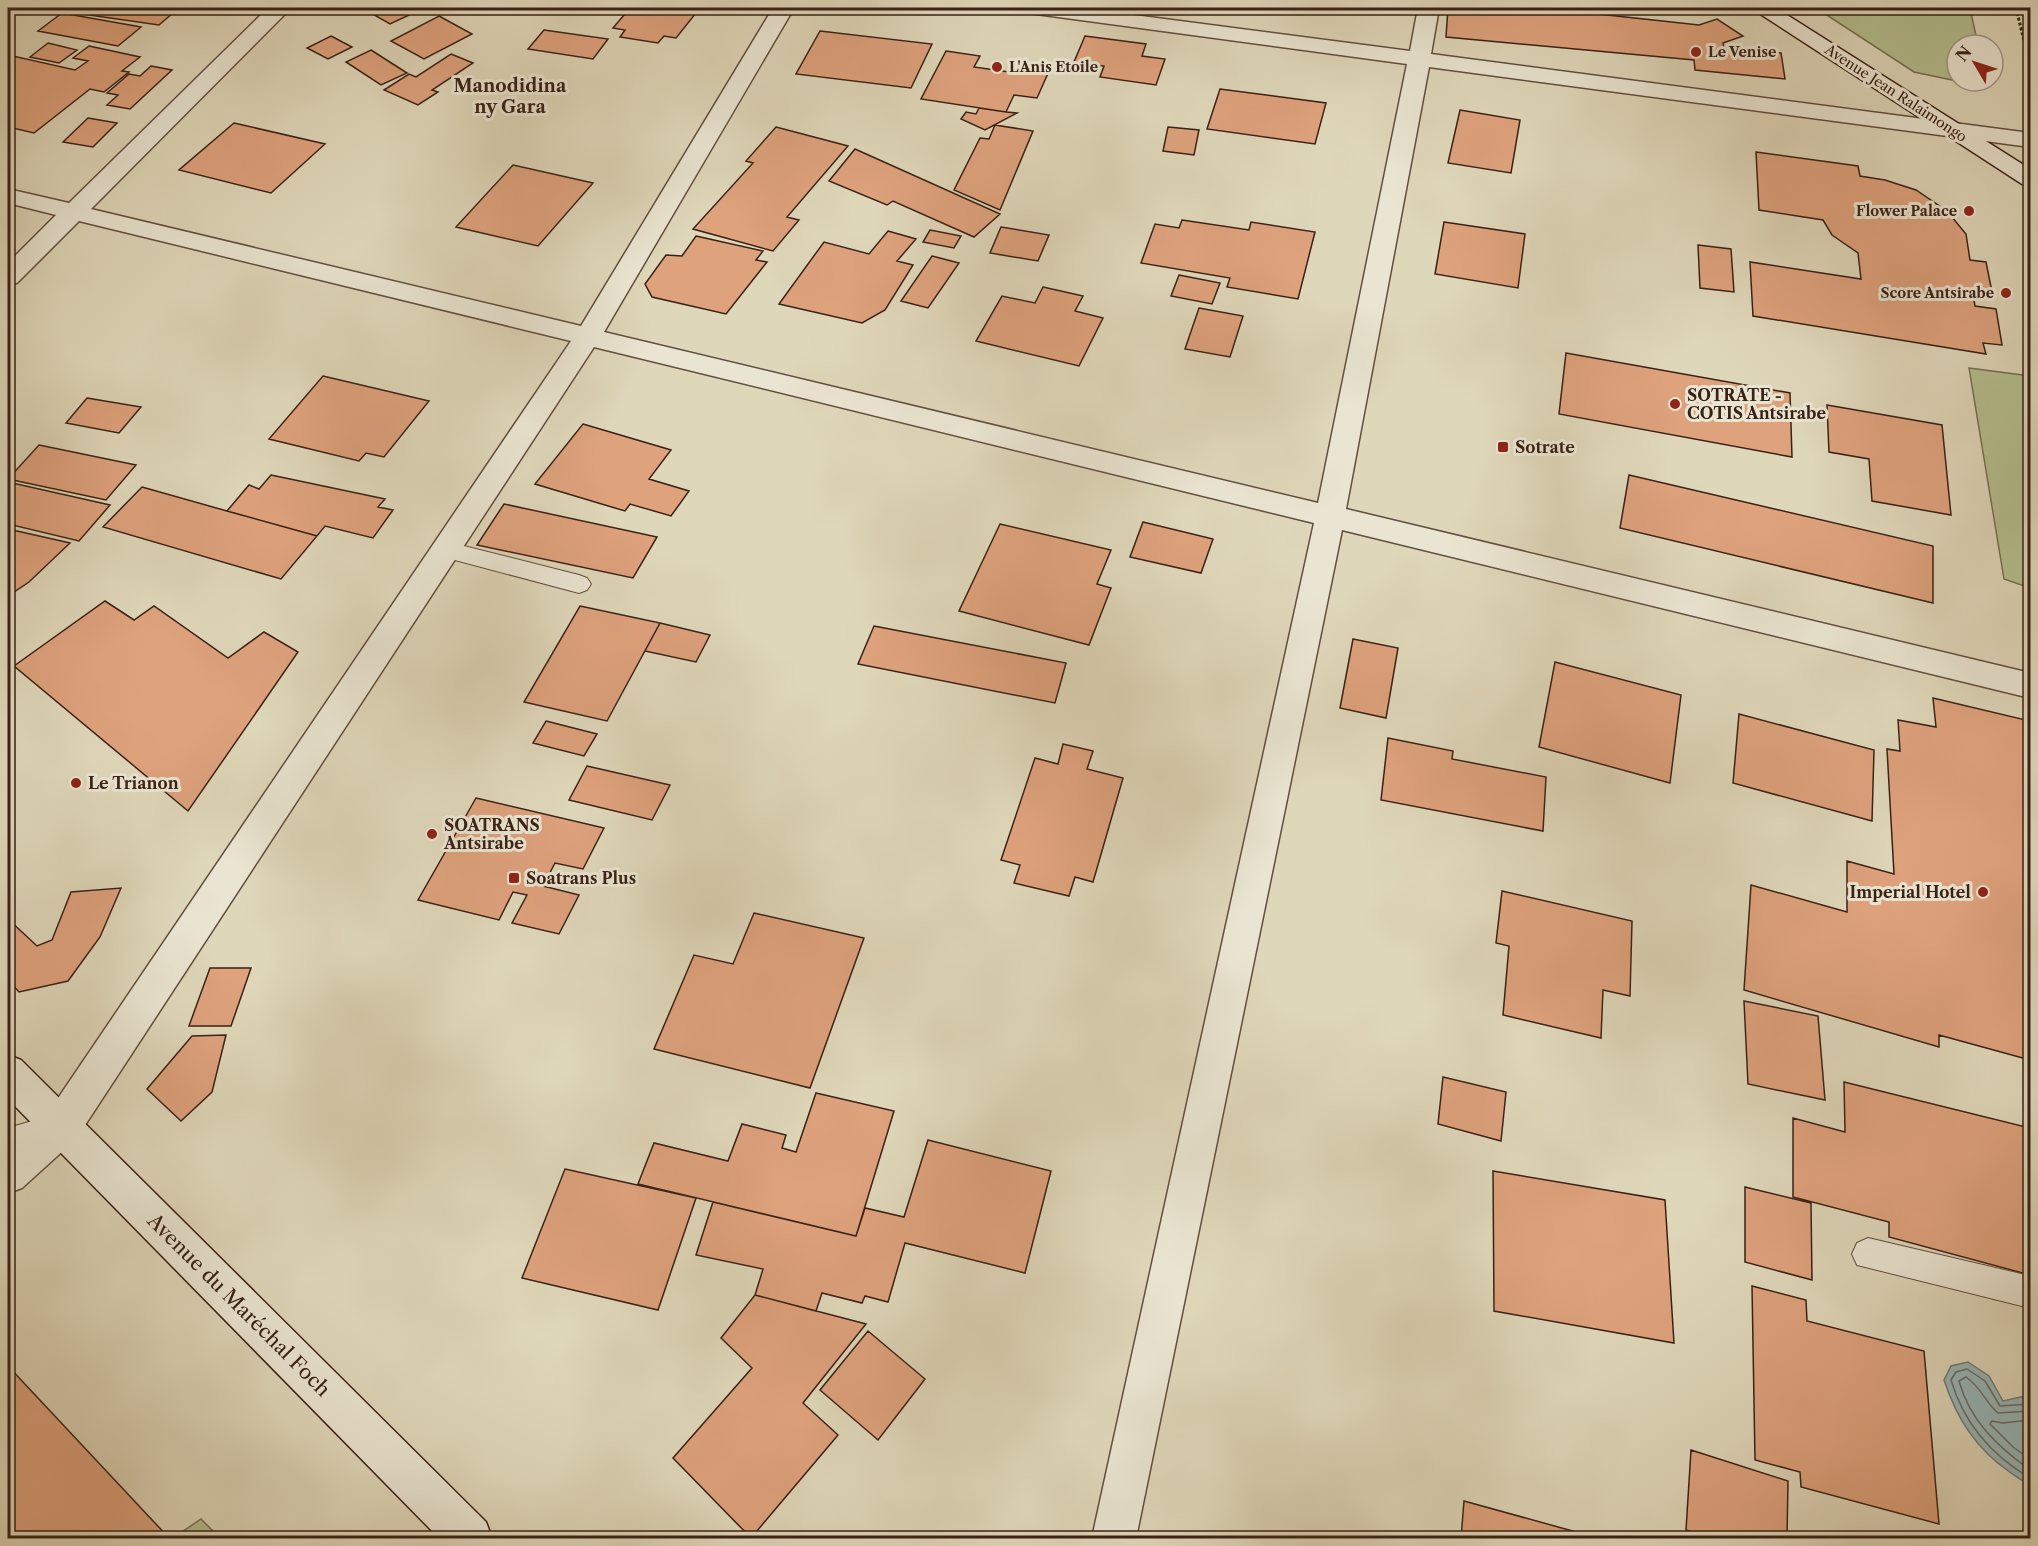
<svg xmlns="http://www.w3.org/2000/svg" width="2038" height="1546" font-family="'Libre Caslon Text',serif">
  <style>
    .green { fill: #b4be8f; stroke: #767052; stroke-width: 1.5 }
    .water { fill: #97b7b9; stroke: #717b78; stroke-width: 1.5 }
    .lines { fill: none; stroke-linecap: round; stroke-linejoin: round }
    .shore { stroke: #686c68; stroke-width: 1.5 }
    .building { fill: #dea27d; stroke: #392116; stroke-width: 1.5 }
    .lane-casing { stroke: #624e3f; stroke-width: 2 }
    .street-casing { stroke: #624e3f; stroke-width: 3 }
    .secondary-casing { stroke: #392116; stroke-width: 3 }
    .path { stroke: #392116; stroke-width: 3; stroke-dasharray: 3 2; stroke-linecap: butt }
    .lane { fill: #eae5d2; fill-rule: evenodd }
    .street { fill: #eae5d2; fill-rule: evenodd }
    .secondary { fill: #eae5d2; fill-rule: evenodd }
    .poi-dot { fill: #8f2418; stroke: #eae5d2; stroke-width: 2 }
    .labels { text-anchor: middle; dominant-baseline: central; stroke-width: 6; stroke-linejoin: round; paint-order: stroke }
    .far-poi-label { font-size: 14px; font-weight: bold; fill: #392116; stroke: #eae5d2; text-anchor: start }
    .far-street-label { font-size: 14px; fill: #392116; stroke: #eae5d2 }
    .poi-label { font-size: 16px; font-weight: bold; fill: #392116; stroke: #eae5d2; text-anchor: start }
    .far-district-label { font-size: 18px; font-weight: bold; fill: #392116; stroke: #eae5d2 }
    .near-street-label { font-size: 20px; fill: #392116; stroke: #eae5d2 }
  </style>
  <rect width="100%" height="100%" fill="#dfd7ba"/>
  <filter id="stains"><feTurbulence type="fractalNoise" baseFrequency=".00333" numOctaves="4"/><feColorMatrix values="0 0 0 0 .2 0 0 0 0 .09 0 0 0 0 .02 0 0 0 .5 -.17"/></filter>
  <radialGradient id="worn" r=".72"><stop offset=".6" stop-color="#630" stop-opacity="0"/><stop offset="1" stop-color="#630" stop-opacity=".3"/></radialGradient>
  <path class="green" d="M1816,8H1970L1978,45H1957V81L1914,72Z
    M1969,368L2030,376V588L2004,579Z
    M201,1519L220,1538H173Z"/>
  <path class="water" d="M1968,1362L1989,1376L2003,1401L2025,1396L2030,1399V1484C2023,1482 2017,1477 2011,1473C1976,1449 1957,1419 1944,1380L1951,1366Z"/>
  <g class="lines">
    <path class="shore" d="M2030,1404L2000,1406L1985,1381L1967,1369L1956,1372L1951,1380C1964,1424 1991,1455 2030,1478
      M2030,1411L1998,1413C1984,1401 1983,1389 1966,1377L1959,1381C1970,1421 1997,1446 2030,1470
      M2030,1420L2003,1423L1992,1421L1990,1424L2013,1447L2030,1459"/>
  </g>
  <path class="building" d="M8,8H23L8,20Z
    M89,8H142L174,12L159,25L82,14Z
    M362,8H424L390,24Z
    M630,8H700L676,38L664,36L658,43L620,37L625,30L613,28Z
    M1448,8H1490L1541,13V8H1589V13L1699,25L1717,19L1743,36L1723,43L1724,48L1781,53L1785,79L1695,70L1694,60L1446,37Z
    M62,13L141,27L118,46L38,31Z
    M439,16L472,34L424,59L391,41Z
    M544,30L608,39L593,59L528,49Z
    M820,31L932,44L911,88L796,74Z
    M331,36L352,47L328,59L307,48Z
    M1085,36L1146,44L1142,56L1165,59L1156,85L1100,77L1104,66L1074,62Z
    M48,43L77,50L59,63L30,57Z
    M89,46L140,57L122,71L129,72L104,92L90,89L34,133L8,127V60L13,56L75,70L88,61L73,58Z
    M371,50L407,73L381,85L346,62Z
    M946,51L980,56L974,67L1024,74L1027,68L1049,71L1037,98L1014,95L1006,112L921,99Z
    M451,54L473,63L432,90L438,92L418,105L384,90L409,74L416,77Z
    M151,66L172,70L130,109L107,105L118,95L107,93L129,74L140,76Z
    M1220,89L1326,103L1315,144L1207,129Z
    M979,108L1006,112L1017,113L985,130L961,119L966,112L976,114Z
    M1460,110L1520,120L1511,173L1448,163Z
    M88,118L117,123L93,147L63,142Z
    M234,123L325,144L271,193L179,170Z
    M995,125L1033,131L1000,210L954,190L980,138L989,139Z
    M776,127L848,146L787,217L799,220L773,251L693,229L753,163L746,161Z
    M1168,127L1199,130L1194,155L1163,151Z
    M855,149L1000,214L974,237L893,201L887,205L829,181Z
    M1756,152L1858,166L1860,176L1885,180L1916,190L1947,211L1966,234L1970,260L1986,262L1993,297L1973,295L1975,306L1996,309L2002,345L1983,343L1986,354L1753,316L1750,262L1861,279L1858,253L1832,235L1823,220L1759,210Z
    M513,165L593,183L538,246L456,227Z
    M1182,220L1249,230L1251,222L1315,232L1298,299L1227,287L1230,278L1141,263L1155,224L1179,228Z
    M1444,222L1525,234L1518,288L1435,274Z
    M1001,227L1049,235L1038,261L990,253Z
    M930,230L961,236L954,248L923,242Z
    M888,231L916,239L897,261L913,265L885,310L862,323L779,304L824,242L869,254Z
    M696,236L763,251L756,260L767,262L726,314L652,297L645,284L666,255L682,256Z
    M1698,245L1731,249L1734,292L1700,288Z
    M932,256L959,263L928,308L901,301Z
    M1179,275L1220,283L1212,304L1171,296Z
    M1043,287L1083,296L1075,311L1103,318L1079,366L976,341L1002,296L1035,303Z
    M1199,308L1243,316L1230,357L1185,349Z
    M1566,353L1790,393L1792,457L1559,414Z
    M323,376L429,401L384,457L366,453L359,461L269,439Z
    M87,398L141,407L119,433L66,423Z
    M1827,405L1942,425L1951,515L1872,501L1869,459L1829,452Z
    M583,424L671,450L649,479L689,491L671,516L630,504L625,511L535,484Z
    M39,445L136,465L106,500L8,479Z
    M271,475L385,499L378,507L393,510L373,538L325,526L317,536L227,511L249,485L259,489Z
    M1629,475L1933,546V603L1620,528Z
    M8,482L110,505L79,541L8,524Z
    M142,487L227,511L317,536L281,579L103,527Z
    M504,504L657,537L633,578L477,545Z
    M1143,522L1213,539L1201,573L1130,557Z
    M1000,524L1111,550L1097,584L1111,588L1089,645L959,611Z
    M8,529L70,543L29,582L8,596Z
    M105,601L134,620L154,606L228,658L264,632L298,652L188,811L14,666Z
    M580,606L660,623L607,721L524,702Z
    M660,623L710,635L696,662L645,651Z
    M874,626L1066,663L1055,703L858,664Z
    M1353,639L1398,648L1386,718L1340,708Z
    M1555,662L1681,695L1670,783L1539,747Z
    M1933,698L2030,721V1060L1939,1035V1047L1744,990L1751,885L1847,912V861L1894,874L1887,749L1900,751L1898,720L1936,727Z
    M1739,714L1874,750L1872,821L1733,783Z
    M546,721L597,734L584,756L533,743Z
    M1388,738L1453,751L1452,759L1546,777L1543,831L1381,800Z
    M1063,744L1093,751L1087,769L1123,778L1093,882L1075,877L1069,896L1014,883L1020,865L1001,860L1035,758L1058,764Z
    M587,766L670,785L652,820L569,800Z
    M476,798L604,828L583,869L555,863L543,886L579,895L559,934L512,923L527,895L513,892L499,920L418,900Z
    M121,888L100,937L68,981L19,992L8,980V919L37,946L52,940L71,892Z
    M1502,891L1632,921L1630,996L1603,990L1601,1038L1503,1015L1509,946L1496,943Z
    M754,913L864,938L810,1088L654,1049L694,955L733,964Z
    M210,968H251L231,1026H189Z
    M1744,1001L1818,1016L1825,1100L1748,1084Z
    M226,1035L212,1092L181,1121L147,1089L192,1036Z
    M1443,1077L1506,1092L1501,1141L1438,1124Z
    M1844,1082L2030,1128V1275L1889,1237V1222L1793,1197V1118L1845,1132Z
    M816,1093L894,1111L856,1236L638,1184L654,1143L728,1161L742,1124L786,1135L782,1148L796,1152Z
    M928,1140L1051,1171L1025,1273L905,1243L888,1302L865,1296L862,1303L822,1293L816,1311L755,1295L763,1269L696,1255L713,1202L856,1236L865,1208L904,1217Z
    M565,1169L696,1198L658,1310L522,1278Z
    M1493,1171L1665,1200L1674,1343L1494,1311Z
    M1745,1187L1811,1203L1812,1280L1745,1262Z
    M1752,1286L1806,1300L1807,1321L1924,1351L1939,1524L1801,1487L1800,1472L1755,1460Z
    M755,1295L866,1324L803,1403L838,1435L751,1538L673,1458L752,1368L721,1338Z
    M868,1331L925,1379L878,1440L820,1390Z
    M8,1366L169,1538H8Z
    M1691,1450L1788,1481L1787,1538H1714L1686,1530Z
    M1464,1501L1598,1538H1461Z"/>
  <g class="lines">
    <defs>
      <path id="lane" d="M448,542L579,575L587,578L591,584L587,590L579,593L440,556L437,550L440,544Z
        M53,1115L64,1119L68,1129L64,1139L8,1156V1128Z
        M1868,1238L2030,1276V1308L1857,1265L1852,1254L1857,1243Z"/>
      <path id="street" d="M268,8H291L91,209L581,326L773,8H794L604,332L1318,503L1407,64L1036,14L1029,12L1026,8H1080L1410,51L1418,8H1439L1431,54L2030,133V147L1429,67L1346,509L2030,673V698L1342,530L1136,1538H1092L1314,523L594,347L76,1139L22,1188L8,1193V1149L48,1113L571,341L79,221L17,283L8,285V263L56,215L8,203V189L69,203Z"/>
      <path id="secondary" d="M1751,8H1776L2030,169V186L2022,184Z
        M8,1055L21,1060L486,1522L492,1538H439L8,1099Z"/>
    </defs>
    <use href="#lane" class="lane-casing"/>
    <use href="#street" class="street-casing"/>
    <use href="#secondary" class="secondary-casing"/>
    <path class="path" d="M2016,8L2030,65"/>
    <use href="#lane" class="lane"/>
    <use href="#street" class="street"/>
    <use href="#secondary" class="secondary"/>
  </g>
  <g class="poi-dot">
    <circle cx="1696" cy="52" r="6"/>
    <circle cx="997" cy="67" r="6"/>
    <circle cx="1969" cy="211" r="6"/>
    <circle cx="2006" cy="293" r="6"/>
    <circle cx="1675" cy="404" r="6"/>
    <rect x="1497" y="441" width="12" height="12" rx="3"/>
    <circle cx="76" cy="783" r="6"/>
    <circle cx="432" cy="834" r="6"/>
    <rect x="508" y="872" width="12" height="12" rx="3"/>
    <circle cx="1983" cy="892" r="6"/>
  </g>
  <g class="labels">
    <g class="far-poi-label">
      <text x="1708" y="52">Le Venise</text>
      <text x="1009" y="67">L'Anis Etoile</text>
      <text x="1957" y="211" text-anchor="end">Flower Palace</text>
      <text x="1994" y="293" text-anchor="end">Score Antsirabe</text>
    </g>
    <g class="far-street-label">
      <text transform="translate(1896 93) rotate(33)">Avenue Jean Ralaimongo</text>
    </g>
    <g class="poi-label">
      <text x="1687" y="395">SOTRATE -<tspan x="1687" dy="18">COTIS Antsirabe</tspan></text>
      <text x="1515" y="447">Sotrate</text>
      <text x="88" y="783">Le Trianon</text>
      <text x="444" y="825">SOATRANS<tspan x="444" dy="18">Antsirabe</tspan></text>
      <text x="526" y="878">Soatrans Plus</text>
      <text x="1971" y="892" text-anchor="end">Imperial Hotel</text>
    </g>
    <g class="far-district-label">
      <text x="510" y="86">Manodidina<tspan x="510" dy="21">ny Gara</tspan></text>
    </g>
    <g class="near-street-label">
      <text transform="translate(239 1305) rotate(45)">Avenue du Maréchal Foch</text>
    </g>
  </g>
  <rect width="2038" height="1546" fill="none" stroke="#dfd7ba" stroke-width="30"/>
  <rect x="9" y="9" width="2020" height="1528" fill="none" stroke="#392116" stroke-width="3"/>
  <rect x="15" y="15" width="2008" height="1516" fill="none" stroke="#392116" stroke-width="1.5"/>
  <g transform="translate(1975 63) rotate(309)"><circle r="28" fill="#eae5d2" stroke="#a39787" stroke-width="1.5"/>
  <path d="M0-4.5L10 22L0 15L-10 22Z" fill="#8f2418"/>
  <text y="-9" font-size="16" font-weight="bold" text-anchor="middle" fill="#392116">N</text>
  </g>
  <rect width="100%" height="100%" filter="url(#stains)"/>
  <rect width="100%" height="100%" fill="url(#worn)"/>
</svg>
